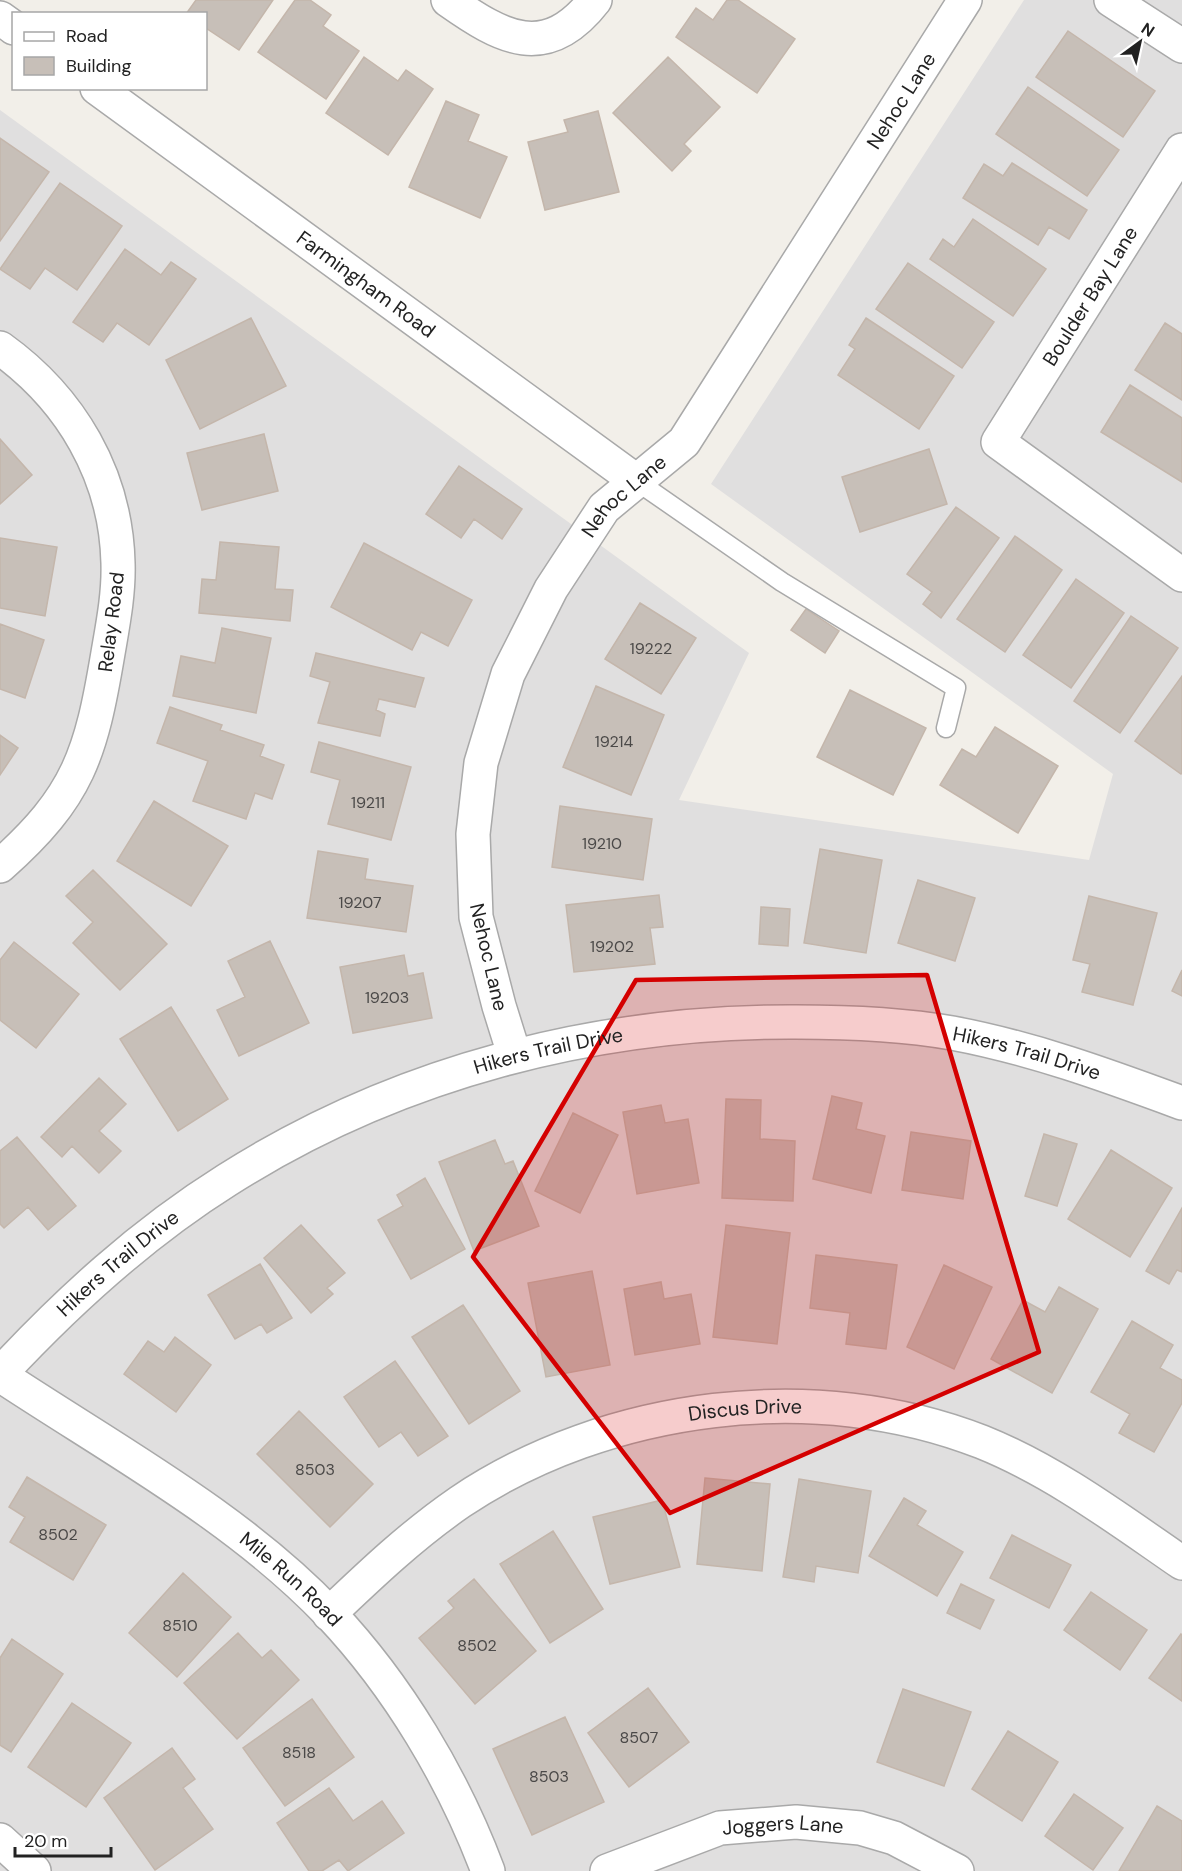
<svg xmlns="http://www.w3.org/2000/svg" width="1182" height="1871" font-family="'DM Sans',sans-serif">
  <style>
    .residential { fill: #e0dfdf }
    .building { fill: #c7bfb8; stroke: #c4b6ab; stroke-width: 1.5 }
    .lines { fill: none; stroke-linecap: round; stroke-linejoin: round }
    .service-casing { stroke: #a9a9a9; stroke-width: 21 }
    .minor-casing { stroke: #a9a9a9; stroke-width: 36 }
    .tertiary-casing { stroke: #a9a9a9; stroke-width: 36 }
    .service { stroke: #fff; stroke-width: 18 }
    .minor { stroke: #fff; stroke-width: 33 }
    .tertiary { stroke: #fff; stroke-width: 33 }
    .marked { fill: #d40000; fill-opacity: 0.2; stroke: #d40000; stroke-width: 4.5; stroke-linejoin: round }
    .labels { text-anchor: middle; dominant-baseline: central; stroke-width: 4.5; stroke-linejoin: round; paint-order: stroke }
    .number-label { font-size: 16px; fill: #4b4948 }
    .street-label { font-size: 20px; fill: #222; stroke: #fff }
  </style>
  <rect width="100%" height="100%" fill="#f2efe9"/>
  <path class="residential" d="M1024,0H1182V1871H0V110L749,653L679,800L1089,860L1113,774L711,484Z"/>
  <path class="building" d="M196,0H273L239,50L206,28V14H186Z
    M295,0H310L331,15L323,26L359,51L326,99L258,52Z
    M727,0H738L795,39L757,93L676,37L696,8L713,20Z
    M1068,31L1155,91L1123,137L1036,77Z
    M364,57L398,81L406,70L433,89L388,155L326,113Z
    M668,57L720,107L684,144L691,151L672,171L613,113Z
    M1028,87L1119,150L1087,196L996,134Z
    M446,101L479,115L468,141L507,157L480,218L409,187Z
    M598,111L619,192L545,210L528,142L568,132L564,120Z
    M0,138L49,172L0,241Z
    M1012,163L1087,210L1069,239L1049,227L1038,245L963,198L984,164L1003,176Z
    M60,183L122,226L77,290L45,268L30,289L0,269Z
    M973,219L1046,269L1013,316L930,259L943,239L954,247Z
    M125,249L161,275L171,262L196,279L149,345L117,323L103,342L73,322Z
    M908,263L994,322L962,368L876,309Z
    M251,318L286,386L200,429L166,360Z
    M866,318L954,376L919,429L838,375L855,349L849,345Z
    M1165,323L1182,334V400L1135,370Z
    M1130,385L1182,418V482L1101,432Z
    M264,434L278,491L202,510L187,453Z
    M0,439L32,475L0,504Z
    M929,449L947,504L860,532L842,477Z
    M459,466L522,509L502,539L474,519L461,538L426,514Z
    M956,507L999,538L941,618L923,604L932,592L907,574Z
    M1015,536L1062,570L1005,652L957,619Z
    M0,538L57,547L45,616L0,608Z
    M220,542L279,547L275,589L293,590L290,621L199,613L202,579L216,580Z
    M364,543L472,600L448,646L421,632L412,650L331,607Z
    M1076,579L1124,613L1071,688L1023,655Z
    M640,603L696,638L661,694L605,659Z
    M806,609L839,631L825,653L791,630Z
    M1131,616L1178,648L1120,733L1074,701Z
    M0,624L44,640L25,698L0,689Z
    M222,628L271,638L256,713L173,696L181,656L215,663Z
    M316,653L424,678L415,707L379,699L376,710L385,714L380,736L318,723L330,682L310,676Z
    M1182,676V773L1181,774L1135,741Z
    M596,686L664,715L631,795L563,767Z
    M850,690L926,728L893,795L817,757Z
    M170,707L222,725L220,730L264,745L260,756L284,765L272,799L255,793L246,819L193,801L208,761L157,743Z
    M995,727L1058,766L1018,833L940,785L962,749L976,757Z
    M0,735L18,748L0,775Z
    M319,742L411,767L391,840L328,824L340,780L311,772Z
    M154,801L228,846L191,906L117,861Z
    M560,806L652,819L643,880L552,867Z
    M820,849L882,860L866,953L804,943Z
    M318,851L368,859L365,879L413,886L406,932L307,918Z
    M93,870L167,944L120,990L73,943L93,922L66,896Z
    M918,880L975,898L955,961L898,943Z
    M659,895L663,927L650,928L655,964L574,972L566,905Z
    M1089,896L1157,913L1133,1005L1082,992L1090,964L1073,960Z
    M761,907L790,909L788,946L759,944Z
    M270,941L309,1023L239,1056L217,1010L245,997L228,961Z
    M14,942L79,994L36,1048L0,1020V960Z
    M404,955L408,976L423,973L432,1018L353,1033L340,967Z
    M1182,970V996L1172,991Z
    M171,1007L228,1099L178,1131L120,1039Z
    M99,1078L126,1104L99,1131L121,1151L99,1173L72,1146L62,1157L41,1137Z
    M832,1096L862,1103L856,1129L885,1136L871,1193L813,1179Z
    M726,1099L761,1100L760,1139L795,1141L793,1201L722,1198Z
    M661,1105L665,1123L688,1119L699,1183L637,1194L623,1112Z
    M573,1113L618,1135L580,1213L535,1191Z
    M911,1132L971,1141L963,1199L902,1190Z
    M1044,1134L1077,1144L1057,1206L1025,1196Z
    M17,1137L76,1206L48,1230L28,1207L4,1228L0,1224V1151Z
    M495,1140L505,1164L513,1161L539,1226L474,1251L439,1162Z
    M1111,1150L1172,1188L1130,1257L1068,1219Z
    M425,1178L465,1249L411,1279L378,1220L403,1206L397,1195Z
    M1182,1208V1272L1177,1270L1169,1284L1146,1271Z
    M301,1225L345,1273L327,1288L333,1294L311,1313L264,1258Z
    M726,1225L790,1233L777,1344L713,1337Z
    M816,1255L897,1265L886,1349L846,1344L850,1313L810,1308Z
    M260,1264L292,1318L267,1333L261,1324L235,1339L208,1295Z
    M944,1265L992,1287L954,1369L907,1347Z
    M592,1271L610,1365L546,1377L528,1283Z
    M661,1282L664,1299L691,1294L700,1344L635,1355L624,1289Z
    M1059,1287L1098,1309L1052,1393L991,1359L1023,1300L1045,1312Z
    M463,1305L520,1391L469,1424L412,1337Z
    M1132,1321L1173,1345L1160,1368L1182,1380V1403L1154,1452L1119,1433L1130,1414L1091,1392Z
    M175,1337L211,1365L176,1412L124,1374L148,1341L164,1352Z
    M395,1361L448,1436L418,1456L401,1432L379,1447L344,1397Z
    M299,1411L373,1484L330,1527L257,1454Z
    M27,1477L106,1525L73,1580L10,1542L25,1517L9,1507Z
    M705,1478L770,1484L762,1571L697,1564Z
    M799,1479L871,1491L858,1573L816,1566L814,1582L783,1577Z
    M904,1498L926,1511L917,1525L963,1552L937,1596L869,1556Z
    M662,1500L680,1567L610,1584L593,1517Z
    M553,1531L603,1609L550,1643L500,1564Z
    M1012,1535L1071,1565L1049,1608L990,1578Z
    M183,1573L231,1617L177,1677L129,1633Z
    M474,1579L536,1651L475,1704L419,1638L454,1608L448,1601Z
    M961,1584L994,1600L980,1629L947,1613Z
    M1091,1592L1147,1630L1120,1670L1064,1630Z
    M238,1633L262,1658L271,1650L299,1680L237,1739L184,1683Z
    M1181,1634L1182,1635V1701L1149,1678Z
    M12,1639L63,1674L11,1752L0,1745V1658Z
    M648,1688L689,1742L629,1787L588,1733Z
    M903,1689L971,1712L944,1786L877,1762Z
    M312,1699L354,1757L285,1806L243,1748Z
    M72,1703L131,1743L86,1807L28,1767Z
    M565,1717L604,1802L532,1835L493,1749Z
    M1008,1731L1058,1762L1022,1821L972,1789Z
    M172,1748L195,1779L183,1788L213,1829L155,1870L104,1798Z
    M329,1788L353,1821L382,1801L404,1833L348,1871L339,1860L322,1871H309L277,1823Z
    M1074,1794L1123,1828L1093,1870L1045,1836Z
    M1157,1806L1182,1821V1871H1119Z"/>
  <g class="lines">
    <defs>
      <path id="service" d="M635,480L782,582L956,688L946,728"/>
      <g id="minor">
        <path d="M448,0C502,38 546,63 595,0"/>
        <path d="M1111,0L1182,46"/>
        <path d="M1182,150L998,442L1182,575"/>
        <path d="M0,348C71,399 116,475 118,563C119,593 113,624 108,653C91,754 79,796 0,866"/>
        <path id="s1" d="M514,1054L499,1006L476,917L473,834L481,763L508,674L551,589L604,508L684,442L965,0"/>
        <path id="s2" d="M0,1374C68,1301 141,1234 227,1180C397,1072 596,1021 796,1022C847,1022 901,1024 952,1033C1032,1048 1106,1075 1182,1103"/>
        <path id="s3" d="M0,1375C110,1448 238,1517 330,1614C398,1686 453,1778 488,1871"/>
        <path id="s4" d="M329,1614C371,1574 412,1535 460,1502C607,1403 817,1377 982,1442C1054,1471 1118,1519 1182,1563"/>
        <path d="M0,1840L34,1871"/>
        <path id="s5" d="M607,1871L720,1828L796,1822L860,1828L894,1838L957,1871"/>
      </g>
      <g id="tertiary">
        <path d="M0,18L14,28"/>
        <path id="s6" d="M97,88L635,480"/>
      </g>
    </defs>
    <use href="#service" class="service-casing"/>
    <use href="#minor" class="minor-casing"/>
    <use href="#tertiary" class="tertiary-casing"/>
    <use href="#service" class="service"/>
    <use href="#minor" class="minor"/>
    <use href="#tertiary" class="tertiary"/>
  </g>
  <path class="marked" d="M927,975L1039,1352L670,1513L473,1257L636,980Z"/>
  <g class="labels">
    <g class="number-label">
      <text x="651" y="648">19222</text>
      <text x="614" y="741">19214</text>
      <text x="368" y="802">19211</text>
      <text x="602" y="843">19210</text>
      <text x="360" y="902">19207</text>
      <text x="612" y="946">19202</text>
      <text x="387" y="997">19203</text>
      <text x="315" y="1469">8503</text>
      <text x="58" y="1534">8502</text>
      <text x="180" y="1625">8510</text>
      <text x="477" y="1645">8502</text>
      <text x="639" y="1737">8507</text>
      <text x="299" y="1752">8518</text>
      <text x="549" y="1776">8503</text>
    </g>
    <g class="street-label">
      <text stroke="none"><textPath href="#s1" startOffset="1090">Nehoc Lane</textPath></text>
      <text stroke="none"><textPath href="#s6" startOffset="333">Farmingham Road</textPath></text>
      <text transform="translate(1090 296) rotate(-58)">Boulder Bay Lane</text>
      <text stroke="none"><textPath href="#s1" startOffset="604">Nehoc Lane</textPath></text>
      <text transform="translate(111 622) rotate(-83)">Relay Road</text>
      <text transform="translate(489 957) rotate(77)">Nehoc Lane</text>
      <text stroke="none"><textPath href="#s2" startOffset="648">Hikers Trail Drive</textPath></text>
      <text stroke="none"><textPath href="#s2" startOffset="1132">Hikers Trail Drive</textPath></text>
      <text stroke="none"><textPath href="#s2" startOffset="162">Hikers Trail Drive</textPath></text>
      <text stroke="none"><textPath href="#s4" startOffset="476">Discus Drive</textPath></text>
      <text stroke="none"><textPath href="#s3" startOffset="356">Mile Run Road</textPath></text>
      <text stroke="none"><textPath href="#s5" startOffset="184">Joggers Lane</textPath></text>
    </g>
  </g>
  <rect x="12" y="12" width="195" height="78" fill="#ffffff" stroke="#a7a7a7" stroke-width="1.5"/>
  <rect x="24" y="32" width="30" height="9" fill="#ffffff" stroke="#a7a7a7" stroke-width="1.5"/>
  <text x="66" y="42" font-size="18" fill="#222222">Road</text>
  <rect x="24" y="57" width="30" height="18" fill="#c7bfb8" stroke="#a7a7a7" stroke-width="1.5"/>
  <text x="66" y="72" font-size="18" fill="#222222">Building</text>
  <g transform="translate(1140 42) rotate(33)" stroke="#ffffff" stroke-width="4.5" paint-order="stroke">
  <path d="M0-4.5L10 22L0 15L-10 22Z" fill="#222222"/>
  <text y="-9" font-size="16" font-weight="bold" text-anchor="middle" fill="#222222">N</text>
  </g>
  <path d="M15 1847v9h96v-9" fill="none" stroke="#222222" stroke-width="3"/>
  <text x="24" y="1847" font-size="18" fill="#222222" stroke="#ffffff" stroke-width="4.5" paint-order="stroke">20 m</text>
</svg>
